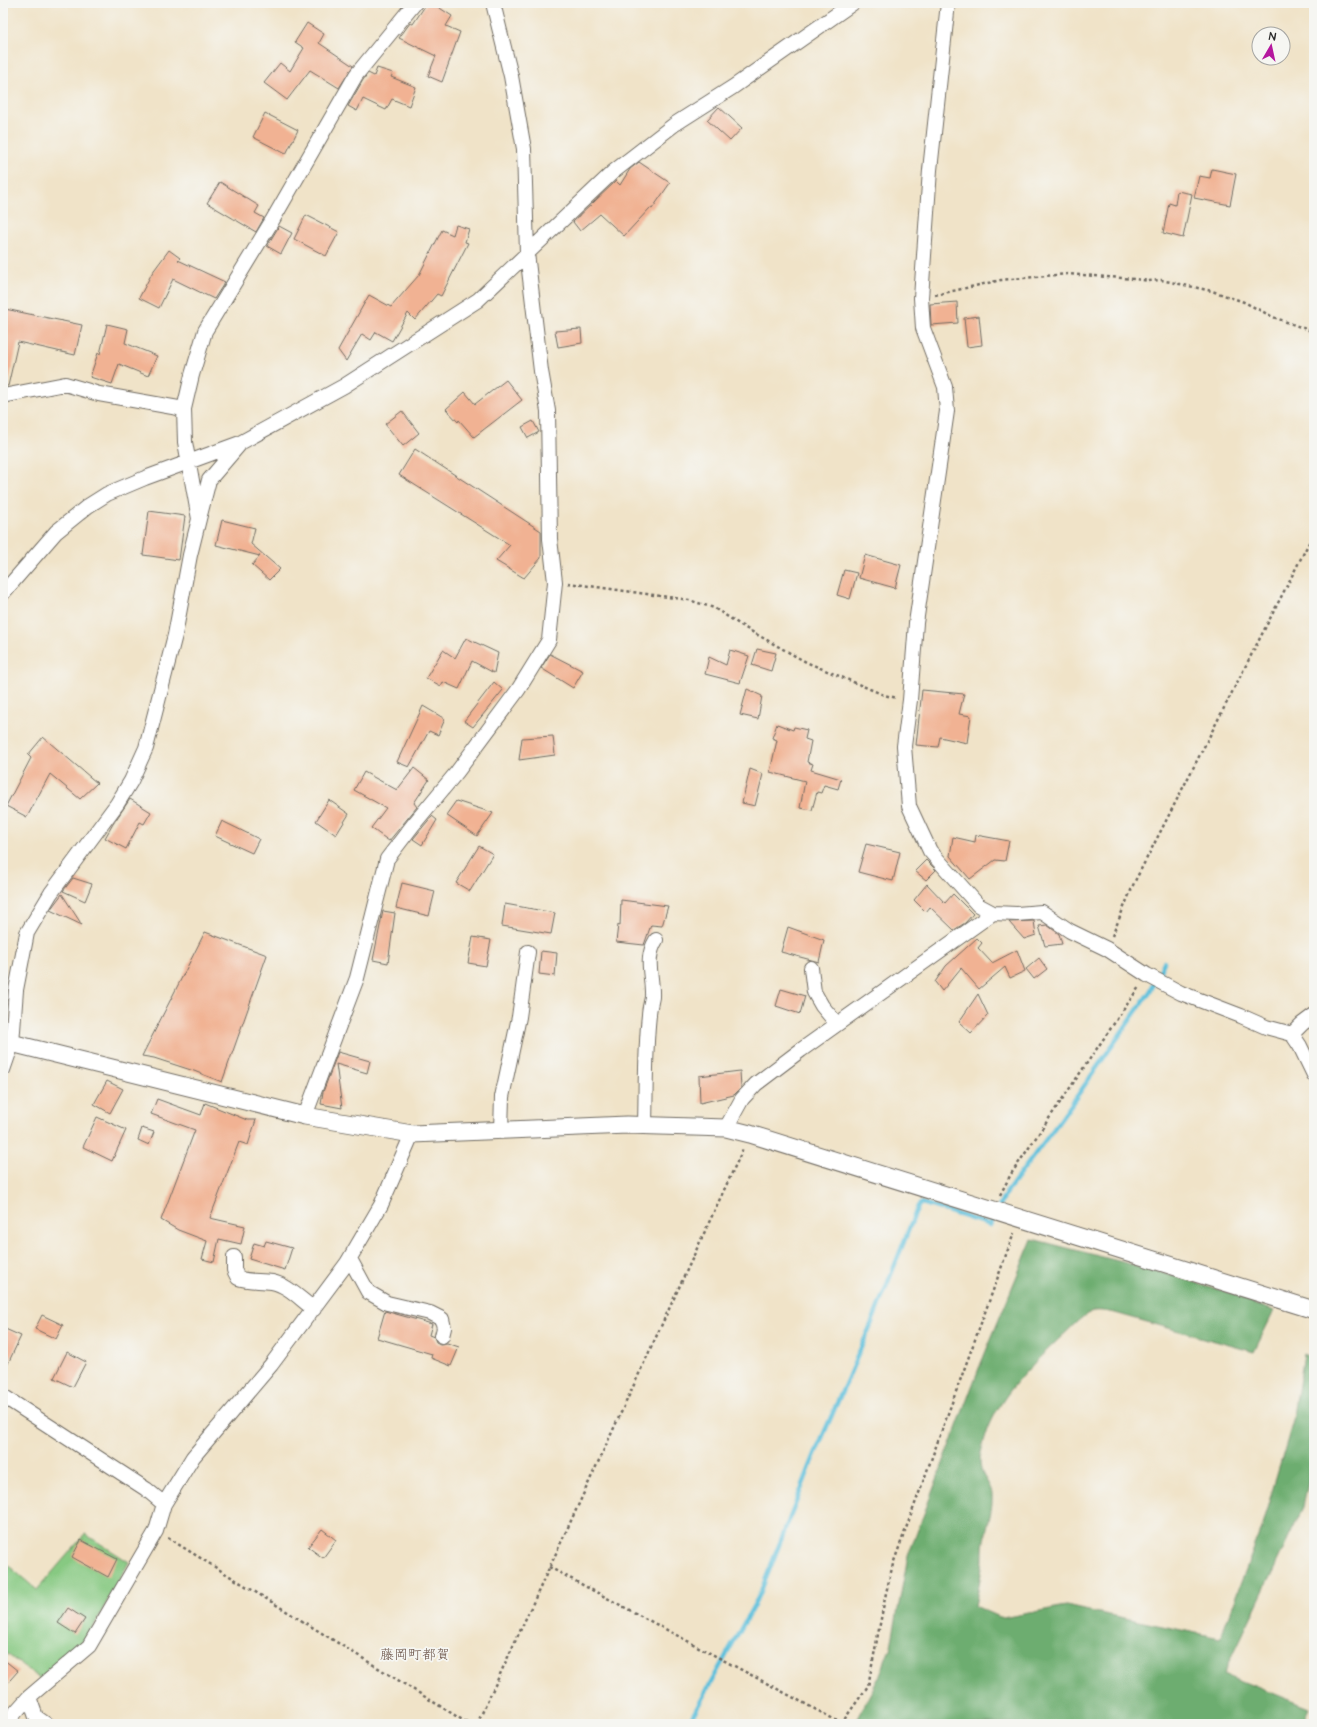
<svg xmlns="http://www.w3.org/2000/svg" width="1317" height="1727" font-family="'Architects Daughter','Klee One',sans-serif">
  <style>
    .green { fill: #87c982; stroke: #597a56 }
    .forest { fill: #6dad70; stroke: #4c6c4e }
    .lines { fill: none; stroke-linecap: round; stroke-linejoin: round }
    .stream { stroke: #5dc0dc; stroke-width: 4.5 }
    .building { fill: #f1b293 }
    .minor-casing { stroke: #706b62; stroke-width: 16 }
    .tertiary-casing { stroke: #706b62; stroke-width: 19 }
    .path { stroke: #706b62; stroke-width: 2.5; stroke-dasharray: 3 3; stroke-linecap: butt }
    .minor { stroke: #fff; stroke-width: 14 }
    .tertiary { stroke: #fff; stroke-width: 17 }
    .labels { text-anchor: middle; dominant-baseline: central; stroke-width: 3.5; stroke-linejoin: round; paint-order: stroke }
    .quarter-label { font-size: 14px; fill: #705a4f; stroke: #f6f6f2 }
  </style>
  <rect width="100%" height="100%" fill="#f6f6f2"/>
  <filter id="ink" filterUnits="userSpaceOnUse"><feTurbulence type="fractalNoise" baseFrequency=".025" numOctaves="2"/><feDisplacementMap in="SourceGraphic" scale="8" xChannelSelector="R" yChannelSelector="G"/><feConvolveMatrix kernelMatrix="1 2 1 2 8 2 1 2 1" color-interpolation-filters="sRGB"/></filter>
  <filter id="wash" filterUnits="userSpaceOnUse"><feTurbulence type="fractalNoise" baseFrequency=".012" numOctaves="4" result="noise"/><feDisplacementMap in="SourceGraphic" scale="16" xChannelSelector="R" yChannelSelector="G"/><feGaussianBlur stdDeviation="0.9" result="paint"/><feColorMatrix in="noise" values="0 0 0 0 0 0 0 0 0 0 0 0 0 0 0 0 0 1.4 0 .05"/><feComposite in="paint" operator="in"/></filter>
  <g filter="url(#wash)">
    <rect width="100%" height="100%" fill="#f0e3c8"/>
    <path class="green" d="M85,1534L129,1562L87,1638L40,1679L3,1651V1561L37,1590Z"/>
    <path class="forest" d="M1032,1239L1142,1267L1224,1291L1274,1311L1254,1352L1115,1313C1108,1312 1099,1309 1091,1312C1081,1316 1067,1332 1059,1339C1024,1372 991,1404 981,1453C976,1476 991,1480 992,1495C993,1510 987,1526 984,1540C982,1549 984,1559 982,1568C980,1581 977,1593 975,1606L1002,1618L1066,1606L1220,1638L1260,1532L1293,1421L1304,1354L1314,1359V1455L1303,1507L1224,1674L1309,1708L1302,1724H854L879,1677L891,1646L908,1556L979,1368Z"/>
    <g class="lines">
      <path class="stream" d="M688,1724L759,1596L815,1454L873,1320L918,1206L922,1203L990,1225L1006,1193L1061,1119L1151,990L1164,962"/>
    </g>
    <g id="blocks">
      <path class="building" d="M427,3H432L452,16L446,26L460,32L442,82L428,76L436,56L399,38L410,23L413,24Z
        M307,23L324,34L319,43L353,66L339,88L310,70L287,100L264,83L280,63L290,71L304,48L295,42Z
        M377,68L393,73L391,77L416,87L409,106L392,99L386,110L363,99L357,111L348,106L363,80L368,73L374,76Z
        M719,107L742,128L730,141L707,120Z
        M265,113L298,130L286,154L253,137Z
        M639,162L670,183L652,209L650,208L624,236L600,214L580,231L573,222L616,181L620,185L630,169Z
        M1212,169L1236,174L1230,205L1194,198L1199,176L1210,178Z
        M220,182L259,206L255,213L264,218L256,232L207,203Z
        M1177,191L1192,194L1183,238L1163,233L1169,203L1175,205Z
        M306,215L339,232L326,256L294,239Z
        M456,225L469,229L465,242L468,243L441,296L437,294L415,320L408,313L392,341L376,332L371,340L362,334L346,361L338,350L369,295L391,307L419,275L442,230L453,235Z
        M279,226L292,233L281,254L267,246Z
        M169,250L180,258L178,260L225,282L214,299L173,279L159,308L139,298L152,273Z
        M957,302L958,323L931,325L930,304Z
        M5,309L82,325L75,355L18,342L8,386L3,385V318Z
        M979,316L982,345L967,347L964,318Z
        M107,324L128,329L125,343L157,356L148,376L119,364L112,384L90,377L98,353L100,354Z
        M581,329L582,343L558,347L555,331Z
        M506,380L522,400L474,437L459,420L458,422L446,409L465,392L475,404Z
        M402,411L419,433L403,446L385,424Z
        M533,421L539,432L528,438L522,427Z
        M415,449L541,531V558L524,578L496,561L510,545L399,475Z
        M149,511L185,516L179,560L143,555Z
        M222,520L255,528L251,544L280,569L269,580L252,565L260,556L216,545Z
        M865,555L901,565L895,588L859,578Z
        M844,570L857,573L850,599L837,595Z
        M466,638L498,653L494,673L472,661L459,689L443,682L441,686L426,678L443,650L455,658Z
        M757,649L776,653L771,671L752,665Z
        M730,650L749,656L740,683L705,674L709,657L726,665Z
        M550,654L583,671L573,688L541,668Z
        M494,682L503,690L473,727L464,721Z
        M747,689L762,696L758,719L740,715Z
        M922,690L964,694L959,714L971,716L967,743L940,737L938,747L916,745Z
        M423,706L445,719L438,735L429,731L409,767L397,762Z
        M777,724L793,730L794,727L807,730L805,739L811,741L807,762L813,764L811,770L841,779L838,789L824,785L821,793L817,792L812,810L800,808L805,781L770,772L777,740L772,738Z
        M553,736L555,755L519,760L522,738Z
        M43,737L97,783L80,799L50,774L27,817L6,806L31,758L28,755Z
        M414,768L429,780L414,803L417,807L389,841L371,828L386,808L354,790L364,772L397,790Z
        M750,769L763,774L755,806L742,803Z
        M130,799L151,812L144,824L140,822L126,849L105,838L113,824Z
        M329,800L349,814L336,835L316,821Z
        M456,801L493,813L477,836L446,815Z
        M432,816L437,820L422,845L413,839Z
        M222,821L259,839L252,853L215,836Z
        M976,835L1009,841L1005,861L995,860L970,879L950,856L953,837L975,842Z
        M866,844L900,852L893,881L858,872Z
        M479,846L493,854L470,891L456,883Z
        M926,860L936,870L926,880L915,871Z
        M73,878L92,884L85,901L63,891Z
        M402,883L435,891L429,916L396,908Z
        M927,884L945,903L953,894L973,914L965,923L954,930L930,907L926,912L914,900Z
        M62,894L82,925L50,910Z
        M621,900L668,906L662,926L651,925L644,945L616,942L618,925L620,926Z
        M505,904L555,913L551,934L502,926Z
        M383,911L395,913L388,963L373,960Z
        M1034,921L1036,935L1024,939L1009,922Z
        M1047,925L1059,934L1062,944L1045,946L1039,926Z
        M788,927L824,940L819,962L781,952Z
        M205,932L267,955L222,1082L194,1071L154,1058L142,1056Z
        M473,937L491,940L486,966L468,963Z
        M977,938L982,943L978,948L992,963L1017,950L1025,971L1010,978L1005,967L979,989L961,968L942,991L935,982L946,966Z
        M541,951L557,953L555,976L539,974Z
        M1039,958L1047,969L1034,979L1026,969Z
        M781,989L805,996L800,1014L776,1006Z
        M978,994L988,1015L971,1033L959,1022Z
        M338,1052L370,1061L367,1073L336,1064L342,1108L321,1104L323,1092Z
        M740,1071L741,1088L734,1095L700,1103L699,1076Z
        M107,1081L123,1089L110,1113L94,1104Z
        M157,1099L201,1115L205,1103L247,1120H256L248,1145L239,1142L210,1218L245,1226L241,1244L219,1239L214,1262L202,1259L207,1241L178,1230L161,1220L195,1130L151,1114Z
        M97,1117L126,1130L112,1161L83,1147Z
        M142,1128L154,1132L149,1145L138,1140Z
        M266,1241L292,1248L285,1270L249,1259L254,1243L264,1246Z
        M385,1311L432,1324L429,1335L434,1337L436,1342L440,1344L447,1343L459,1347L451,1366L431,1358L432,1354L377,1338Z
        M42,1315L63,1325L56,1339L35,1329Z
        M3,1328L21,1336L3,1374Z
        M67,1352L86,1362L73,1387L54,1378Z
        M322,1529L336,1540L323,1558L308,1547Z
        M81,1540L117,1559L108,1577L72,1557Z
        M68,1608L85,1619L75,1634L58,1623Z
        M3,1659L18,1671L3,1688Z"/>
    </g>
  </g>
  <g filter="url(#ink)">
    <use href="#blocks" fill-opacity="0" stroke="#706b62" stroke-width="1"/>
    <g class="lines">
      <defs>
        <path id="minor" d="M948,3L930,170L921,298L923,328L945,387L947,411L916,623L910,700L904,746L909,806L930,851L978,905L993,913L1017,914L1042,912L1070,931L1107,949L1147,975L1181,993L1241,1016L1266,1027L1292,1034L1300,1046L1314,1075
          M3,396L65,384L99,394L184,409
          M239,445L209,480L199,519L185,442L184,409L192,375L205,331L272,221L356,75L415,3
          M3,593L56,532L88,506L107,494L145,478L240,443L344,386L478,300L613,172L675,124L733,87L853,3
          M811,968L814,992L822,1006L837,1024
          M1292,1034L1302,1024L1314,1015
          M3,1070L12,1044L16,990L27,933L51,893L117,804L131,781L146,748L175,635L190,555L199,519
          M305,1116L357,978L387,859L413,825L457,772L518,690L549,640L555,582L550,539L548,411L541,371L527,253L524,149L511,76L493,3
          M645,1125C646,1089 645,1051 649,1015C649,1009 651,1003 652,997C653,975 644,960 656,940
          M726,1128L742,1099L756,1084L801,1050L993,913
          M501,1130L502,1097L519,1017L528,952
          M234,1257V1270L238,1278C249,1282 260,1280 272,1282C288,1285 301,1300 314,1309
          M350,1259L368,1292L387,1303L430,1313L442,1319L444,1328L442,1336
          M3,1396L146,1489L164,1504
          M29,1697L36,1717L46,1724
          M5,1724L29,1697L89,1646L156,1531L164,1504L193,1457L271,1365L347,1263L381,1205L412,1134"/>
        <path id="tertiary" d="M3,1041L305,1116L412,1134L627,1125L726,1128L750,1134L1314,1310"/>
      </defs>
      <use href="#minor" class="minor-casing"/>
      <use href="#tertiary" class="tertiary-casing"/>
      <path class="path" d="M935,295L1001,280L1068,274L1135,279L1149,281L1161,280L1212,291L1244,302L1273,317L1314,332
        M568,583L689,600L714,608L747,629L806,662L884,695L897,698
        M1112,936L1134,883L1314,533
        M1000,1195L1011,1174L1139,987
        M168,1538L469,1724
        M549,1567L841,1723
        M477,1724L743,1149
        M841,1724L868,1686L886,1593L893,1564L1014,1233"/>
      <use href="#minor" class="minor"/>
      <use href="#tertiary" class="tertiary"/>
    </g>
  </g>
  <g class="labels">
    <g class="quarter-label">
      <text x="415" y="1655">藤岡町都賀</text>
    </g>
  </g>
  <rect width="1317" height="1727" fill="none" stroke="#f6f6f2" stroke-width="16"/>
  <g transform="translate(1271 46) rotate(9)"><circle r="19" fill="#f6f6f2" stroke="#a5a5a2"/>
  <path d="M0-3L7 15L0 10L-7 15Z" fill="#b5179e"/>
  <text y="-6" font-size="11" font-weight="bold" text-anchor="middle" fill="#2b2b2b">N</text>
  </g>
</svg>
